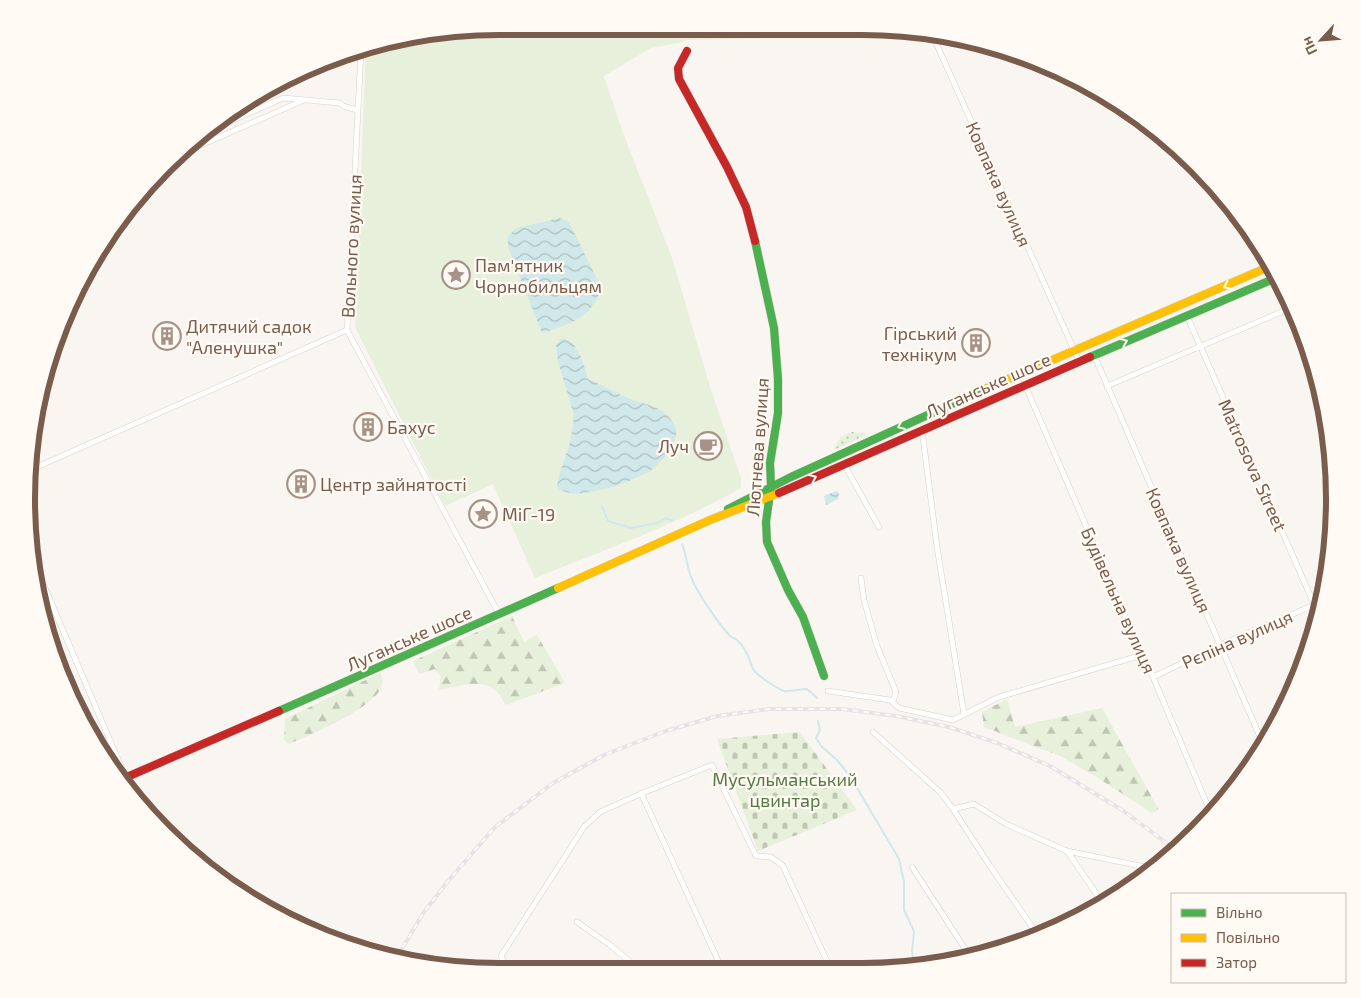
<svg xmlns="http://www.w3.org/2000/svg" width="1361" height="998" font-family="'Exo 2',sans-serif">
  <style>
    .grass { fill: url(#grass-dots) }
    .forest { fill: url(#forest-firs) }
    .cemetery { fill: url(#cemetery-stones) }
    .park { fill: #e7f0db }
    .water { fill: url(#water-waves) }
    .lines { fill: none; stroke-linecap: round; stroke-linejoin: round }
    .stream { stroke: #d0e8ea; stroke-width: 2 }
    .street-casing { stroke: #d7d1cb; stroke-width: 6 }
    .fast-casing { stroke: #d9d2cb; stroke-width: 9 }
    .slow-casing { stroke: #d9d2cb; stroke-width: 9 }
    .jam-casing { stroke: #d9d2cb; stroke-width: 9 }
    .street { stroke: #fefefd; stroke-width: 5 }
    .fast { stroke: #4caf50; stroke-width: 8 }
    .slow { stroke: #ffc107; stroke-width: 8 }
    .jam { stroke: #c62828; stroke-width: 8 }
    .rail-casing { stroke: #e6e3e7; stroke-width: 4 }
    .rail { stroke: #fffaf3; stroke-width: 2; stroke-dasharray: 5.5; stroke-linecap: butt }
    .oneway { stroke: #fffaf3 }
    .labels { text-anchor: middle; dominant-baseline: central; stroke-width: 4.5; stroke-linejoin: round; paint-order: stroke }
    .street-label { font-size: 18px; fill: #7a5c4d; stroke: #fffaf3 }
    .poi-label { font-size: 18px; fill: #7a5c4d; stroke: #fffaf3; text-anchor: start }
    .park-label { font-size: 18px; fill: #537a41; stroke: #fffaf3 }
    .rim { fill: none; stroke: #7a5c4d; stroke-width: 6 }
  </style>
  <defs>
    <pattern id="grass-dots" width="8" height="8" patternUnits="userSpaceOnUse" patternTransform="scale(1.25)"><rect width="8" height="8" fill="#e7f0db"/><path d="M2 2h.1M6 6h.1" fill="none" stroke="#c0c6b4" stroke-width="1.8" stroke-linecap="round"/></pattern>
    <pattern id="forest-firs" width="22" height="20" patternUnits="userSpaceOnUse" patternTransform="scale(1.25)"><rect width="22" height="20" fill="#e7f0db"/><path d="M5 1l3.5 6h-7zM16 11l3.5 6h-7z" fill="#c0c6b4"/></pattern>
    <pattern id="cemetery-stones" width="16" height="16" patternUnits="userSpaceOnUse" patternTransform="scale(1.25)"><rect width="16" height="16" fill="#e7f0db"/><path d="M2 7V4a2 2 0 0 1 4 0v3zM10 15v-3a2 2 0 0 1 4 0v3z" fill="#c0c6b4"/></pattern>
    <pattern id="water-waves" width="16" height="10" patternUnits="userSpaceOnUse" patternTransform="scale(1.25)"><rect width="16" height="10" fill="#d0e8ea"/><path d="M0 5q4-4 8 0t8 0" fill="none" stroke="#aebfc0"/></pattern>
  </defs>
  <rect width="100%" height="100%" fill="#f9f5f0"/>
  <path class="grass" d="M852,432L869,434L834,450V448L841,437Z"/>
  <path class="forest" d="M512,616L524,642L537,635L565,683L506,705C503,701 501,695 497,692C483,677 456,687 439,690L441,677L435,669L419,674L413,661Z
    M380,673L382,676C382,679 382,684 381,688C373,708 309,736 289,744L284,740L285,719Z
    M1007,699L1015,727L1102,708L1159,810L1152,813L1098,778L1060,756L984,727L982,712Z"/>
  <path class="cemetery" d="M800,732L857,810L758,851L717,739Z"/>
  <path class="park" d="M499,26L861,27L839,34L779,38L686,40L679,43L651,48L604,76L623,133L672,258L711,390L741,478V488C676,525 604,550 535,578L493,484L445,506L355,327L366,47L376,42Z"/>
  <path class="water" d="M560,218L569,222L601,287C595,316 569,325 542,333L508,247V237L516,228Z
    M562,338C580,342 583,364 588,379C602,385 616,393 630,399C640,403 653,405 662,411C668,415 674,422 676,429C678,443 664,460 654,468C639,480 572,505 557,487L559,476L571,439L574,415L558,362L556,345Z
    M836,491L839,493L838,499L826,505L824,496Z"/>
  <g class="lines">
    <path class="stream" d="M602,506L608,521L631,528L657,523L666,518L672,521
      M682,544C686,554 687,565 690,574C695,590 718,623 730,636C733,638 737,639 739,642C747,649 749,660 753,669C756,675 778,689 784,691C791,692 800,689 807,689L817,698
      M818,721L820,730L816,738L821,746L837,760L850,776L899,859L904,882V910L914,931L912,951L915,968"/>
    <defs>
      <path id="street" d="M932,34L1079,361
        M361,50L347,330L499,614
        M207,132L283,98L340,103L343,106L357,110
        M183,153L304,100
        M1187,316L1318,613
        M1094,355L1264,746
        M1025,385L1142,655L1153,677L1212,816
        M1107,386L1293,307
        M922,430L937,547L964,714
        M844,464L879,527
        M30,470L347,330
        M30,553L126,778
        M861,578L864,600L877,646L896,692L893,702
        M1153,677L1220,645L1321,602
        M828,691L890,700L899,708L953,720L999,697L1142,655
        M873,732L940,792L953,809L990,866L1039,937
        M641,793L722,969
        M953,809L974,804L1006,824L1067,851L1155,869
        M1067,851L1102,902
        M912,867L969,955
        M577,922L610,945L640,970
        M508,970L501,956L584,827L600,812L645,792L712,765L756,856L771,857L783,866L830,968"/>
      <path id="fast" d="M755,241L774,328L778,379V413L770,463L771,486L766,522L767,542L788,590L803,617L824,676
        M1090,357L1278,277
        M728,509L791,477L985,389
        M279,711L558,588"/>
      <path id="slow" d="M985,389L1271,266
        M558,588L710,520L779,493"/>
      <path id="jam" d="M687,51L678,68L679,79L727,167L746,207L755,241
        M779,493L1090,357
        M120,780L279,711"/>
    </defs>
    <use href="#street" class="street-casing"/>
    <use href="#fast" class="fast-casing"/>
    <use href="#slow" class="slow-casing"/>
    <use href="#jam" class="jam-casing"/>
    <use href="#street" class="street"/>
    <use href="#fast" class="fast"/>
    <use href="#slow" class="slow"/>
    <use href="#jam" class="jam"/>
    <defs>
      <path id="rail" d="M397,957L424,912L449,880L495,827L553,783L604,755L663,732L717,716L769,709H842L896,716L949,727L997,743L1050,766L1122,810L1176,850"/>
    </defs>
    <use href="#rail" class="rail-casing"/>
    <use href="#rail" class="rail"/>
  </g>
  <defs><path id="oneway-chevron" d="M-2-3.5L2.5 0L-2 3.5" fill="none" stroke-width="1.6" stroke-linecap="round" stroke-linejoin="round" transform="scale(1.25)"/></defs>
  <g class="oneway">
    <use href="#oneway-chevron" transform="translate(1227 286) rotate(156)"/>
    <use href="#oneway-chevron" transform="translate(1124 342) rotate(-22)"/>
    <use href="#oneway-chevron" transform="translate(901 426) rotate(156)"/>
    <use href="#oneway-chevron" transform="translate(813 478) rotate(-24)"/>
  </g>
  <defs>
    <symbol id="sight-ring" viewBox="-11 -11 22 22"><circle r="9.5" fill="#fffaf3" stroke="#a69286" stroke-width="1.5"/><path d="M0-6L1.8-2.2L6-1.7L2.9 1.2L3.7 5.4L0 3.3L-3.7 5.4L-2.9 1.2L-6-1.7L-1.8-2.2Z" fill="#a69286"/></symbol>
    <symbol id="building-ring" viewBox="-11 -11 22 22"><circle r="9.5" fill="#fffaf3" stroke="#a69286" stroke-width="1.5"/><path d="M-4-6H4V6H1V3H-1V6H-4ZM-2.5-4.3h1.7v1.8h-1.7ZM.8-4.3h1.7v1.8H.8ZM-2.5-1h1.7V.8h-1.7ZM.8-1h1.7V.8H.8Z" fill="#a69286"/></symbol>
    <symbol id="cafe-ring" viewBox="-11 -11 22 22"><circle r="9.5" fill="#fffaf3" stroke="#a69286" stroke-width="1.5"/><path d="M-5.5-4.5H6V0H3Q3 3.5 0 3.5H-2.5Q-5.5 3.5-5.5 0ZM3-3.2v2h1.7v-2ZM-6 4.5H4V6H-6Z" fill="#a69286"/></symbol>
  </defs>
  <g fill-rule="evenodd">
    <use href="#sight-ring" x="440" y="259" width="32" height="32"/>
    <use href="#building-ring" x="151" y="320" width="32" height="32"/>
    <use href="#building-ring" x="960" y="327" width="32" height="32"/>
    <use href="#building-ring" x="352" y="411" width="32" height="32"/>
    <use href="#cafe-ring" x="692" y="430" width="32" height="32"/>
    <use href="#building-ring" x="285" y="468" width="32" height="32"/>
    <use href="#sight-ring" x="467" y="498" width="32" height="32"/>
  </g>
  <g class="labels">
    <g class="street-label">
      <text transform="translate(999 184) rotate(66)">Ковпака вулиця</text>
      <text transform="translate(351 246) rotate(-87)">Вольного вулиця</text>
      <text transform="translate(988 385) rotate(-24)">Луганське шосе</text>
      <text transform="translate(757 447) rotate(-86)">Лютнева вулиця</text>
      <text transform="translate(1253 465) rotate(66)">Matrosova Street</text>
      <text transform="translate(1179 550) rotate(66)">Ковпака вулиця</text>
      <text transform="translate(1119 600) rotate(66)">Будівельна вулиця</text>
      <text transform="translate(409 638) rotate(-24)">Луганське шосе</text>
      <text transform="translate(1237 639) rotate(-24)">Рєпіна вулиця</text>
    </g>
    <g class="poi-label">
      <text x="475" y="265">Пам'ятник<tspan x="475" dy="21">Чорнобильцям</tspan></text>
      <text x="186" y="326">Дитячий садок<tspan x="186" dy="21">"Аленушка"</tspan></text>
      <text x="957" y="333" text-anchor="end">Гірський<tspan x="957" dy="21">технікум</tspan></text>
      <text x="387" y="427">Бахус</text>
      <text x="689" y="446" text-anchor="end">Луч</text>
      <text x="320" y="484">Центр зайнятості</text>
      <text x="502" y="514">МіГ-19</text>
    </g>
    <g class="park-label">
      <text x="785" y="779">Мусульманський<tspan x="785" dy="21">цвинтар</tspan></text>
    </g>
  </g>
  <path d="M0 0H1361V998H0ZM499 35H862A464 464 0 0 1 1326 499V499A464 464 0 0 1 862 963H499A464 464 0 0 1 35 499V499A464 464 0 0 1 499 35Z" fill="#fffaf3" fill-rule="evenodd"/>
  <path class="rim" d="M499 35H862A464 464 0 0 1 1326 499V499A464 464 0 0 1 862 963H499A464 464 0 0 1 35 499V499A464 464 0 0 1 499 35Z"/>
  <rect x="1171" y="893" width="175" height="90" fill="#fffaf3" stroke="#cabbb1"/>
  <rect x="1181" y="909" width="25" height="8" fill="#4caf50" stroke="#cabbb1"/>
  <text x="1216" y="918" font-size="15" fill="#7a5c4d">Вільно</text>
  <rect x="1181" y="934" width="25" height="8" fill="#ffc107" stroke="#cabbb1"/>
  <text x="1216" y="943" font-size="15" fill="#7a5c4d">Повільно</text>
  <rect x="1181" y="959" width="25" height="8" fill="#c62828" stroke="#cabbb1"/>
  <text x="1216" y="968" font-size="15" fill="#7a5c4d">Затор</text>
  <g transform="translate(1321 40) rotate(244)" stroke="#fffaf3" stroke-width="4" paint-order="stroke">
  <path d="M0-4L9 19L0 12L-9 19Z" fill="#7a5c4d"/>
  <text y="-8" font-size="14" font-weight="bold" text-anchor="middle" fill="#7a5c4d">Пн</text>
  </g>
</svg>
